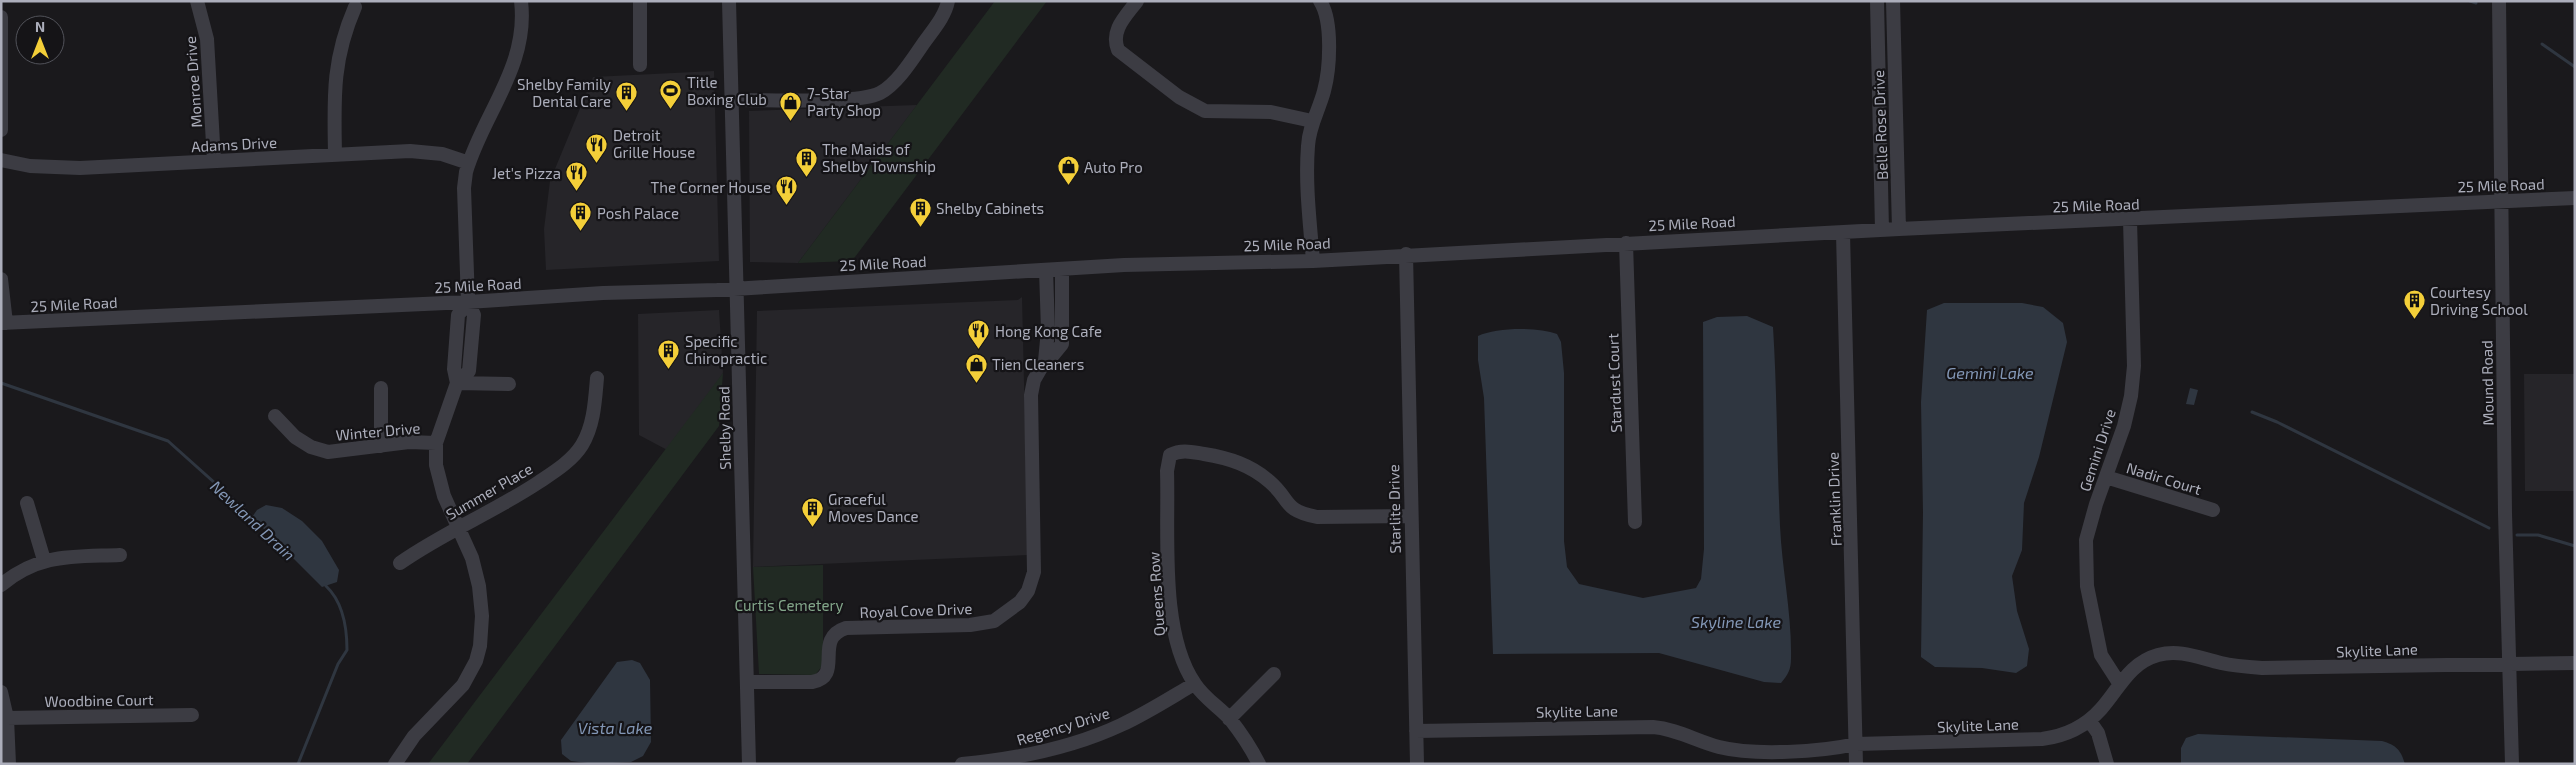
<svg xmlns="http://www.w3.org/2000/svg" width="2576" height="765" font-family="'Exo 2',sans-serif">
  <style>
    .built { fill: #262529 }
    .green { fill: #212a23 }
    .water { fill: #2f3640 }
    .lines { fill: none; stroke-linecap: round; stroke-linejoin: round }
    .stream { stroke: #2f3640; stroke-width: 3 }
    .minor { stroke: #3c3c43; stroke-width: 14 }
    .labels { text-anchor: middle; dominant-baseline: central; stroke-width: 4.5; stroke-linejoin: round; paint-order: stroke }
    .street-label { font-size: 15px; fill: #acaebb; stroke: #151417 }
    .poi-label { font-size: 15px; fill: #acaebb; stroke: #151417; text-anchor: start }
    .park-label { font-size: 15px; fill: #83a68a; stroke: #151417 }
    .water-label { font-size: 16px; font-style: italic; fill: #8397b6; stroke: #151417 }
  </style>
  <rect width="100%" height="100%" fill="#1a191c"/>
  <path class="built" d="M714,71L719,261L546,270L544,229L550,181L593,77Z
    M917,105L798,263L750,262L749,111Z
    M1022,297L1028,555L753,567L757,311L1018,300Z
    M719,310L723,373L671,452L639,435L638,314Z
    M2524,374H2575V491H2525Z"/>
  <path class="green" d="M995,1H1047L852,261L798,263Z
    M723,373L719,426L467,764H428Z
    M823,565V665L815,675L759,674L753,567Z"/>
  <path class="water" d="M1944,303H2022L2043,307L2063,323L2067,342L2039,457L2024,503L2022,550L2012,576L2017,611L2029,649L2027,666L2016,673L1982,668L1935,667L1921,657L1923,512L1921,402L1927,310Z
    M1747,316L1773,327C1777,390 1777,458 1780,526C1782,570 1792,614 1791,659C1791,669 1788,675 1781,683L1764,682L1659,653L1493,654L1484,398L1478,360V336C1497,327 1538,327 1557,334L1561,342L1564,373V541L1567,567L1579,584L1643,598L1696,588L1701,579L1704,549L1703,322L1717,317Z
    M2190,388L2198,390L2194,405L2186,404Z
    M266,505L282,508L302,521L322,541L339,570L337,582L322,587L252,517L257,510Z
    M632,660L640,663L650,680L651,742L643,756L631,762L595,764L571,761L562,754L561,740L617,662Z
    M2198,734L2382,741C2396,745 2401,750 2405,764H2181V748L2186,738Z"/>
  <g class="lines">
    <path class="stream" d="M2470,1L2476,3
      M2542,44L2575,67
      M1,383L168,441L254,518
      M2252,412L2277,422L2489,528
      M2517,535H2538L2575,546
      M298,764L338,664L347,650C347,627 343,602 326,586"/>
    <path class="minor" d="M197,1L207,39L214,161
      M729,1L749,764
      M1137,1C1126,16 1110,30 1118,50L1179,97L1205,111L1271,112L1312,121
      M1877,1L1882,230
      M1893,1L1899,229
      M2499,1L2505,513L2512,764
      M1,17V130
      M640,65V1
      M731,100C762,99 857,105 880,93C897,84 912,60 923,44C932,31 945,17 948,1
      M335,154C334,98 332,60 355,7
      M1,160L30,166L80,168L410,151L442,154L469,163
      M1843,233L1856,764
      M1626,243L1635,522
      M1406,254L1417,764
      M1313,261C1310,223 1305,184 1308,146C1309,126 1319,110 1324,91C1330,69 1333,21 1320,1
      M1046,270L1048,330L1045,361L1053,355L1062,344V269
      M1,279L6,323
      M1,323L468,302L603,293L717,290L1124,265L1313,261L1899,229L2575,198
      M457,383L454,369L458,315L468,302
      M457,383L509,384
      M381,388V446
      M275,416L295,437L311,447L328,452L409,442L436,443
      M2106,477L2213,510
      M27,503L44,560
      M400,563C444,532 494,512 539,482C554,472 572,461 582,445C594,425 595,401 597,378
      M1,585C40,553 72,557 120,555
      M747,682H812C845,676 812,639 846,628L970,625L994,621L1020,602L1028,591L1034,572L1031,395L1034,380L1045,361
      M2119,683L2101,655L2087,586L2086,540L2096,504L2124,426L2131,396L2134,366L2130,220
      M1,692L7,718L9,764
      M7,718L192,715
      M1229,719L1274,674
      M2089,720L2098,733L2107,764
      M1416,731L1653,727C1677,729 1696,741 1719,747C1755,756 1820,752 1856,744L2042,739C2066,736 2085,727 2101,709C2119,689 2129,663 2158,655C2180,649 2199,658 2221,663C2234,666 2248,667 2262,668L2575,663
      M395,764L414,736L463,685L476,661L480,646L482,616L479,586L472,558L444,496L436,465V443L457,383L469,371L474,315L468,302L464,188L466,172C483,114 529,66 521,1
      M962,764C1015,759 1072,748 1121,725C1147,713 1170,698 1194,684
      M1259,764C1251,748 1241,733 1230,719C1219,707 1204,698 1195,684C1159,633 1169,532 1167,471L1170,455C1182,449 1192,452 1204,454C1229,458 1251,465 1270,482C1291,500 1282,510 1317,517L1410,516"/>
  </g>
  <defs>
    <symbol id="stadium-pin" viewBox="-11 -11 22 30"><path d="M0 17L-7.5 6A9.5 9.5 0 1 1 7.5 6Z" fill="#f4cf39" stroke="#151417"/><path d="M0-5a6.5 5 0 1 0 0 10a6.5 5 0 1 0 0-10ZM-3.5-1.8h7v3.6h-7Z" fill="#111"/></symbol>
    <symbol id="building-pin" viewBox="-11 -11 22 30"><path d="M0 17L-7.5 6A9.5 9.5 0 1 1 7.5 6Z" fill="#f4cf39" stroke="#151417"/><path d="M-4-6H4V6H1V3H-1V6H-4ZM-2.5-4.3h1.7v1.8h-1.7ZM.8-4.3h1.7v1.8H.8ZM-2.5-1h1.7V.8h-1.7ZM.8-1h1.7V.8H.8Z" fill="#111"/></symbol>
    <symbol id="shop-pin" viewBox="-11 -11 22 30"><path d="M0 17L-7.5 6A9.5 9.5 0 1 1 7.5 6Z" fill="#f4cf39" stroke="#151417"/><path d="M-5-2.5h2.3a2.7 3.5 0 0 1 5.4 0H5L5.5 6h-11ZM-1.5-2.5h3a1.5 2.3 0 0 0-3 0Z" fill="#111"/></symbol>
    <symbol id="restaurant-pin" viewBox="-11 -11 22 30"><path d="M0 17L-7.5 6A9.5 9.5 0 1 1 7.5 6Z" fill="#f4cf39" stroke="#151417"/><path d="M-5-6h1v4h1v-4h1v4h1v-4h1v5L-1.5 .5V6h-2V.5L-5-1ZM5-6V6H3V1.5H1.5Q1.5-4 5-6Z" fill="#111"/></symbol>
  </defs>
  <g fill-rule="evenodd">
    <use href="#stadium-pin" x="658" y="78" width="25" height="34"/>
    <use href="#building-pin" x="614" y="80" width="25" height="34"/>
    <use href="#shop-pin" x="778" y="90" width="25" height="34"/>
    <use href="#restaurant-pin" x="584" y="132" width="25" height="34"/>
    <use href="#building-pin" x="794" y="146" width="25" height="34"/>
    <use href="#shop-pin" x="1056" y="154" width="25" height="34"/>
    <use href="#restaurant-pin" x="564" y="160" width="25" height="34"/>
    <use href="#restaurant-pin" x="774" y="174" width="25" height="34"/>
    <use href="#building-pin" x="908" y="196" width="25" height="34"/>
    <use href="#building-pin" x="568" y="200" width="25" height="34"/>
    <use href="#building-pin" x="2402" y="288" width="25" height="34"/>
    <use href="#restaurant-pin" x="966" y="318" width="25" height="34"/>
    <use href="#building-pin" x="656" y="338" width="25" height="34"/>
    <use href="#shop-pin" x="964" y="352" width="25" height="34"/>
    <use href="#building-pin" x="800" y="496" width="25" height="34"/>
  </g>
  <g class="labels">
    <g class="street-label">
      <text transform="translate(193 82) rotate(-94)">Monroe Drive</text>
      <text transform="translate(1880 125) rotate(-92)">Belle Rose Drive</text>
      <text transform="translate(234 144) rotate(-3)">Adams Drive</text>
      <text transform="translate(2501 185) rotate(-2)">25 Mile Road</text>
      <text transform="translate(2096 205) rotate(-2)">25 Mile Road</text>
      <text transform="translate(1692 223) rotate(-3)">25 Mile Road</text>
      <text transform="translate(1287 244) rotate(-2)">25 Mile Road</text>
      <text transform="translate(883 263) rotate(-3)">25 Mile Road</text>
      <text transform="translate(478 285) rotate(-3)">25 Mile Road</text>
      <text transform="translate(74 304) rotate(-3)">25 Mile Road</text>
      <text transform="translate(1614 383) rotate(-92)">Stardust Court</text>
      <text transform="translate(2487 383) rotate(-91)">Mound Road</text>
      <text transform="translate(724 428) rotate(-91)">Shelby Road</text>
      <text transform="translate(378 431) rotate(-5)">Winter Drive</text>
      <text transform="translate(2097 450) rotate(-72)">Gemini Drive</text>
      <text transform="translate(2164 478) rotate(17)">Nadir Court</text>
      <text transform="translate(489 491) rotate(-30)">Summer Place</text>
      <text transform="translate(1834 499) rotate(-92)">Franklin Drive</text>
      <text transform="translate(1394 509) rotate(-91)">Starlite Drive</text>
      <text transform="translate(1156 594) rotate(-94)">Queens Row</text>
      <text transform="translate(916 610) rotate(-2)">Royal Cove Drive</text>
      <text transform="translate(2377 650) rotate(-2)">Skylite Lane</text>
      <text transform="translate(99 700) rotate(-1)">Woodbine Court</text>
      <text transform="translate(1577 711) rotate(-1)">Skylite Lane</text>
      <text transform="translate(1978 725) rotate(-2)">Skylite Lane</text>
      <text transform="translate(1063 726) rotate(-17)">Regency Drive</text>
    </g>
    <g class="poi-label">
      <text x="687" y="82">Title<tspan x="687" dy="17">Boxing Club</tspan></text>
      <text x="611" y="84" text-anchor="end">Shelby Family<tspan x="611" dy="17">Dental Care</tspan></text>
      <text x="807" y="93">7-Star<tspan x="807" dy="17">Party Shop</tspan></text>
      <text x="613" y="135">Detroit<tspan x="613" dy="17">Grille House</tspan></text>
      <text x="822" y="149">The Maids of<tspan x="822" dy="17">Shelby Township</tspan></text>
      <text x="1084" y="167">Auto Pro</text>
      <text x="561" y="173" text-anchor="end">Jet's Pizza</text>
      <text x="771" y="187" text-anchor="end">The Corner House</text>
      <text x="936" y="208">Shelby Cabinets</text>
      <text x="597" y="213">Posh Palace</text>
      <text x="2430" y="292">Courtesy<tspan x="2430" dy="17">Driving School</tspan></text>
      <text x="995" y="331">Hong Kong Cafe</text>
      <text x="685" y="341">Specific<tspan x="685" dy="17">Chiropractic</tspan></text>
      <text x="992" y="364">Tien Cleaners</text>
      <text x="828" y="499">Graceful<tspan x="828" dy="17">Moves Dance</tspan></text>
    </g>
    <g class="park-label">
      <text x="789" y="605">Curtis Cemetery</text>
    </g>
    <g class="water-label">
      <text x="1990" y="372">Gemini Lake</text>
      <text transform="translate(253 520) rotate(43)">Newland Drain</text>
      <text x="1736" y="621">Skyline Lake</text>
      <text x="615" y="727">Vista Lake</text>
    </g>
  </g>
  <rect width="2576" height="765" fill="none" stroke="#acaebb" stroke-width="5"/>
  <g transform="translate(40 40)"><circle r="24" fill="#151417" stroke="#515259"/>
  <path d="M0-4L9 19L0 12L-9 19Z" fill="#f4cf39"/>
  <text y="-8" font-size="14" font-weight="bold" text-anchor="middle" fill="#acaebb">N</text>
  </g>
</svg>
